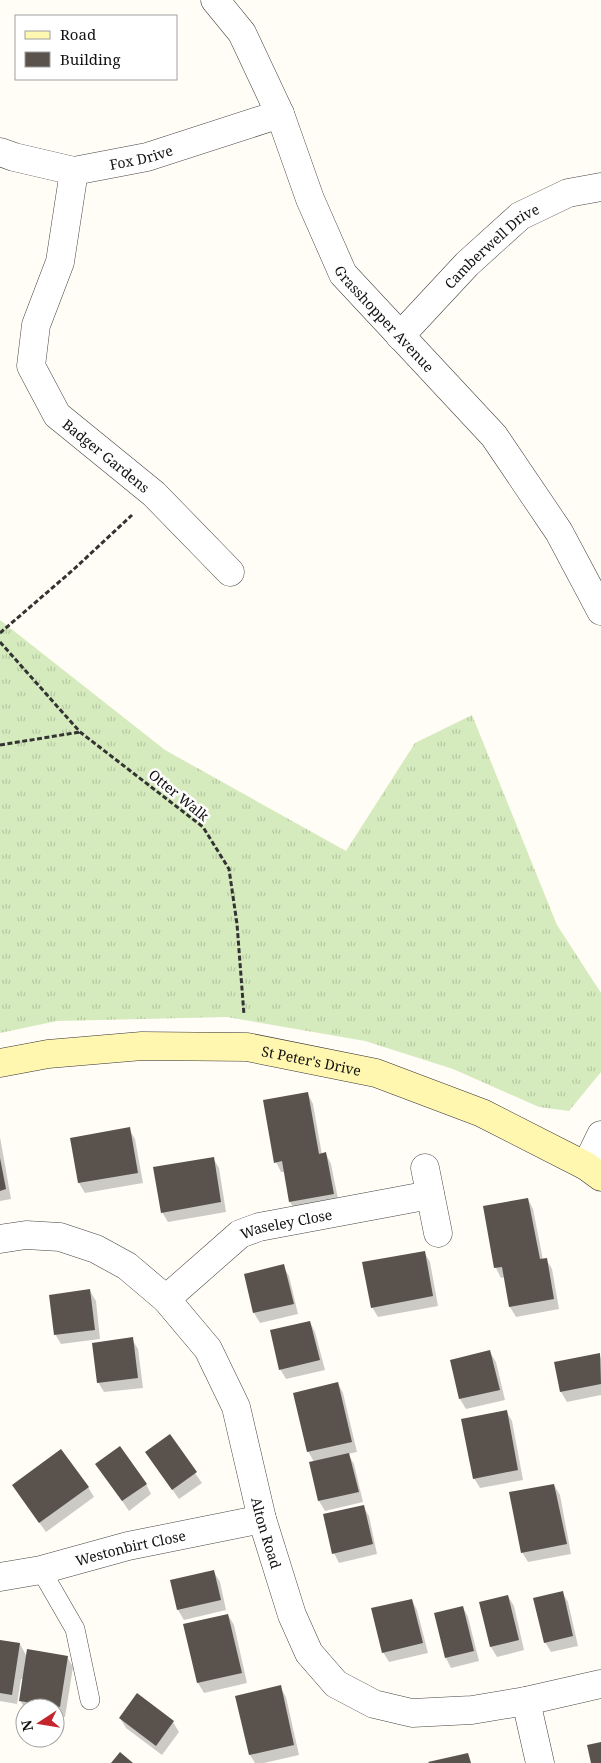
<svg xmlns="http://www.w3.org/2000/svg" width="601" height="1763" font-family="'Noto Serif',serif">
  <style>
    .grass { fill: url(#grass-tufts) }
    .shadow { fill: #0003 }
    .building { fill: #5a524d }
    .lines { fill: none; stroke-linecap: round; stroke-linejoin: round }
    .lane-casing { stroke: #444; stroke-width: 20 }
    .street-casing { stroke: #444; stroke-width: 29 }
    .secondary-casing { stroke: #333; stroke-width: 29 }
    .path { stroke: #333; stroke-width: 3; stroke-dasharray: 5 2.5; stroke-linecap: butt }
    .lane { stroke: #fff; stroke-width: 19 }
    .street { stroke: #fff; stroke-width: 28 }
    .secondary { stroke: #fff6b0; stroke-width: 28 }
    .labels { text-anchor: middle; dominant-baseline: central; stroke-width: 5; stroke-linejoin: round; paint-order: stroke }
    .street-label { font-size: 14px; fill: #111; stroke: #fff }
  </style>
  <defs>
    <pattern id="grass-tufts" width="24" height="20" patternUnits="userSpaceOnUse" patternTransform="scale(1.25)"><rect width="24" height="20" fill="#d5ebbd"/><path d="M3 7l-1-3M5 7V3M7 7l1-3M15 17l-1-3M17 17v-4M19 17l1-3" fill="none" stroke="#b6c8a1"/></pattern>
  </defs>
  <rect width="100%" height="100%" fill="#fffdf5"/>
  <path class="grass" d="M0,620L165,750L346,851L415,743L472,715L557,925L601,993V1072L569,1111L539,1107L453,1069L365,1041L227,1017L57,1021L0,1033Z"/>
  <path class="shadow" d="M308,1094L313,1104L322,1155L326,1154L331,1164L339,1204L296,1212L290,1202L285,1172H281L276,1162Z
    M129,1129L135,1139L143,1183L85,1193L79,1183L72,1139Z
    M0,1137L11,1199L0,1201Z
    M213,1158L219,1168L226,1212L168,1222L162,1212Z
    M528,1199L533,1209L543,1260L546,1259L552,1269L559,1309L516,1317L510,1307L505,1277L501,1278L496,1268L484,1207Z
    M424,1252L430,1262L438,1306L378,1317L372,1307Z
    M283,1266L289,1276L298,1314L260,1323L254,1313L245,1275Z
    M90,1291L96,1301L100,1339L61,1344L55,1334Z
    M310,1322L315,1332L325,1370L286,1379L280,1369Z
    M132,1339L138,1349L143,1388L104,1392L98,1382Z
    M490,1352L496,1362L505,1400L466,1409L460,1399Z
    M599,1355L601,1358V1395L567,1402L561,1392Z
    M338,1383L343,1393L357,1452L348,1454L354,1464L363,1502L325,1511L319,1501L310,1463L314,1462L308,1451Z
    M506,1411L512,1421L523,1480L480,1488L474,1478Z
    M169,1436L202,1483L179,1499L146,1453Z
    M97,1464L146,1484L151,1494L129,1511Z
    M554,1485L560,1495L571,1554L528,1562L522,1552Z
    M88,1487L94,1497L46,1532L20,1496Z
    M363,1506L369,1516L377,1554L339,1563L334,1553Z
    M214,1572L220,1582L226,1610L184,1620L178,1610L171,1581Z
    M562,1592L568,1602L578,1646L551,1652L545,1642Z
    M508,1596L514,1606L524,1650L497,1657L491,1647Z
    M412,1600L417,1610L428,1653L389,1662L383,1652Z
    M463,1607L468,1617L479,1661L451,1668L446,1658Z
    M228,1615L234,1625L247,1683L204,1693L198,1683L185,1625Z
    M0,1641L20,1644L27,1657H67L73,1667L65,1717L55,1715V1708L25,1709L20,1700L24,1679H21L17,1704L0,1701Z
    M280,1687L286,1697L299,1755L264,1763H255L250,1755L237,1697Z
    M120,1718L173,1722L179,1732L162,1755L126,1728Z"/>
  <path class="building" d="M308,1092L319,1154L326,1152L334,1194L289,1202L282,1161L274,1163L263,1100Z
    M130,1127L138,1173L78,1183L70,1138Z
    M214,1157L221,1202L161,1213L153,1167Z
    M0,1158L6,1189L0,1191Z
    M528,1198L540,1259L547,1258L554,1299L509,1307L502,1267L494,1268L483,1206Z
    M425,1251L433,1296L371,1308L362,1262Z
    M284,1264L294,1304L253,1313L244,1274Z
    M90,1289L95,1330L54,1335L49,1295Z
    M310,1321L320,1360L279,1370L270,1330Z
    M133,1337L138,1378L97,1383L92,1343Z
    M490,1350L500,1390L459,1399L450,1360Z
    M600,1353L601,1384L560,1392L554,1362Z
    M338,1382L352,1442L307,1452L293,1393Z
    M507,1410L518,1470L473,1479L461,1419Z
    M170,1434L197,1472L172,1490L145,1452Z
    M120,1446L147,1484L122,1501L95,1464Z
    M61,1449L89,1487L39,1523L12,1485Z
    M349,1453L359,1492L318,1501L309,1462Z
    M554,1484L567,1544L521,1553L509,1492Z
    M364,1505L373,1544L332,1554L323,1514Z
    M214,1570L221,1600L177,1610L170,1580Z
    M563,1591L573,1636L544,1643L533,1598Z
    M508,1595L519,1640L490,1647L479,1602Z
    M412,1599L423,1643L382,1653L371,1608Z
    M463,1606L474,1651L445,1658L434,1613Z
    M228,1614L242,1673L197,1683L183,1624Z
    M0,1640L20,1643L12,1695L0,1693Z
    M27,1649L68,1656L60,1707L19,1701Z
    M281,1685L294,1745L249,1755L235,1696Z
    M137,1693L174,1721L156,1746L119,1718Z
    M601,1742V1763H591L587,1745Z
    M120,1752L133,1763H111Z
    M468,1753L471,1763H429L428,1762Z"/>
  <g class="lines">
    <defs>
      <path id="lane" d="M41,1570L75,1629L90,1700"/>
      <g id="street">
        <path id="s1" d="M215,0L242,33L280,114L310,199L343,274L494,436L559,532L601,611"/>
        <path id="s2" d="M0,152L14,157L74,171L147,157L280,114"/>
        <path id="s3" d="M74,171L60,262L36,325L31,366L57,415L154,494L230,572"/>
        <path id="s4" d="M400,336L467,264L520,216L568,193L601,187"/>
        <path d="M586,1166L601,1135"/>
        <path d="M425,1168L438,1233"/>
        <path id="s5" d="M0,1239L26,1235L60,1237L96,1249L127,1266L166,1299L208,1349L236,1407L262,1519L292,1615L309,1653L336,1684L374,1704L412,1713L472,1710L526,1701L601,1684"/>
        <path id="s6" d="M166,1299L240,1234L259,1227L430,1195"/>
        <path id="s7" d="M0,1577L41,1570L128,1546L262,1519"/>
        <path d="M526,1701L540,1763"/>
      </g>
      <g id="secondary">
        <path id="s8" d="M0,1063L48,1054L142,1046L247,1047L376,1073L482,1113L586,1166L601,1177"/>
      </g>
    </defs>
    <use href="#lane" class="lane-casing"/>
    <use href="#street" class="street-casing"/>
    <use href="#secondary" class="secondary-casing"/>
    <path class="path" d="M0,633L73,570L132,515
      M0,642L80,732L203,827L229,869L237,924L244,1015
      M0,745L80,732"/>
    <use href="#lane" class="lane"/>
    <use href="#street" class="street"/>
    <use href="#secondary" class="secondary"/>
  </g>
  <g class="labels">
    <g class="street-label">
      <text stroke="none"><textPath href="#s2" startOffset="145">Fox Drive</textPath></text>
      <text stroke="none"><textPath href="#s4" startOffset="129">Camberwell Drive</textPath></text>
      <text stroke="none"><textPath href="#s1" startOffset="365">Grasshopper Avenue</textPath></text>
      <text stroke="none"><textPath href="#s3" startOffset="320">Badger Gardens</textPath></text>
      <text transform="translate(179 795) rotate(39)">Otter Walk</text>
      <text stroke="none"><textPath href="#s8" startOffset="314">St Peter's Drive</textPath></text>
      <text stroke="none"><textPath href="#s6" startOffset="146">Waseley Close</textPath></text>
      <text stroke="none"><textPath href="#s5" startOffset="444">Alton Road</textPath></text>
      <text stroke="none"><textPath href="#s7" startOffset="134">Westonbirt Close</textPath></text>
    </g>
  </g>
  <rect x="15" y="15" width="162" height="65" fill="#ffffff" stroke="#a0a0a0"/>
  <rect x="25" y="31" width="25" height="8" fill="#fff6b0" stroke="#a0a0a0"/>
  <text x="60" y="40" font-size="15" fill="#111111">Road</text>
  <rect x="25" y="52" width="25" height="15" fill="#5a524d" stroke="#a0a0a0"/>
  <text x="60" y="65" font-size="15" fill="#111111">Building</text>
  <g transform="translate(40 1723) rotate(258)"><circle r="24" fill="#ffffff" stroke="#a0a0a0"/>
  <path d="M0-4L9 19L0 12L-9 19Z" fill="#c4262e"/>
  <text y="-8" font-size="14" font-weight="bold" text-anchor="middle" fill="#111111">N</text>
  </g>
</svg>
